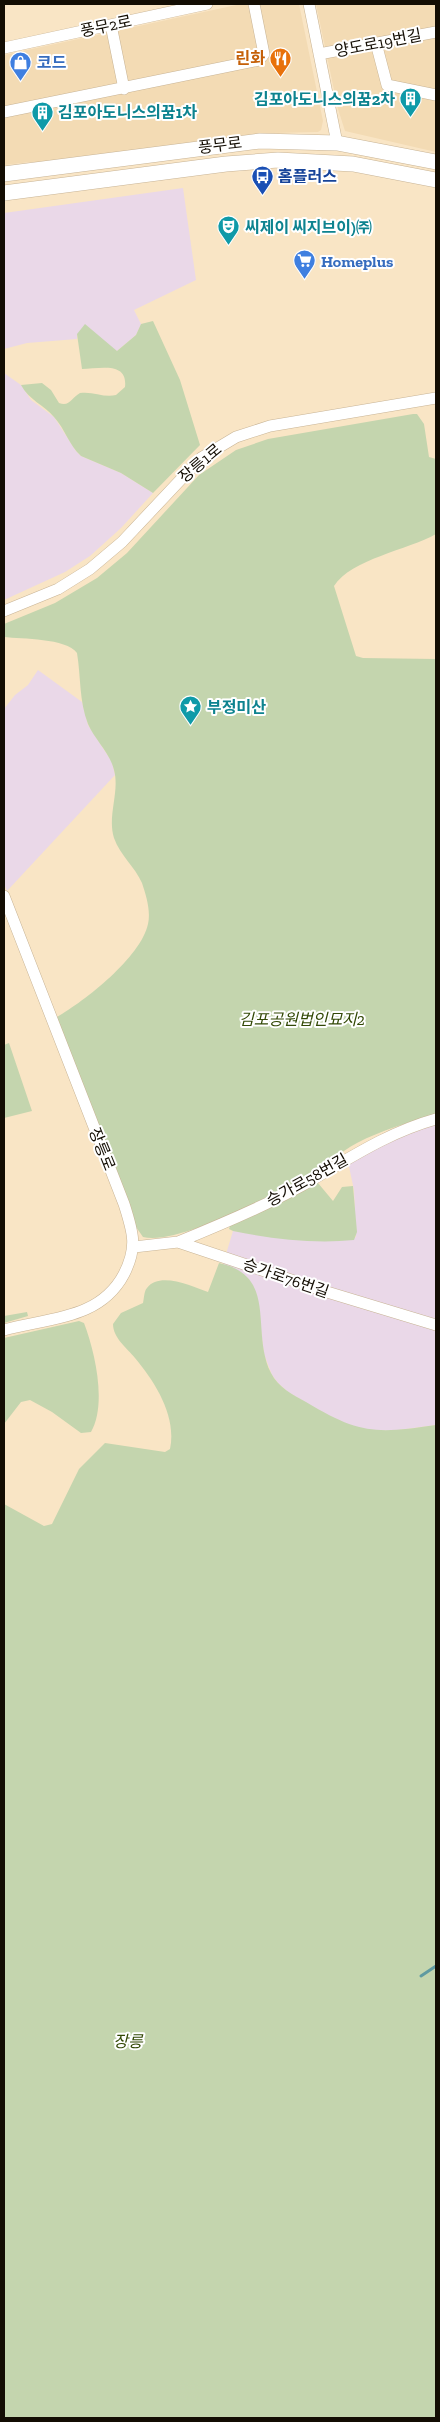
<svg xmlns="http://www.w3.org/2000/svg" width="440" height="2422" font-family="'Zilla Slab','Noto Sans KR',serif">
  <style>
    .built { fill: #f3dbb4 }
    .industrial { fill: #ead8e8 }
    .green { fill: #c4d5ae }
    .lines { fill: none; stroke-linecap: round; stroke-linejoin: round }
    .stream { stroke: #5f9aa1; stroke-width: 3 }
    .street-casing { stroke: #c8b496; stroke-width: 12 }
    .secondary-casing { stroke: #c8b496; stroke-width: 16 }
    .street { stroke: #fff; stroke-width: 11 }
    .secondary { stroke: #fff; stroke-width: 15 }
    .labels { text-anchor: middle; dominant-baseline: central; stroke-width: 4; stroke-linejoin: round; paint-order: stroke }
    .street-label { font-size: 16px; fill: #130d03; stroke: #fff }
    .food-label { font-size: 16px; font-weight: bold; fill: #c56008; stroke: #fff; text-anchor: end }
    .shop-label { font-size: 16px; font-weight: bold; fill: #366cbe; stroke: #fff; text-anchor: start }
    .culture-label { font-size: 16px; font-weight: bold; fill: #0d838f; stroke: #fff; text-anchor: start }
    .transit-label { font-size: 16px; font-weight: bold; fill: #164399; stroke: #fff; text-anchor: start }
    .park-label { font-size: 16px; font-style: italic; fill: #324805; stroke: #fff }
  </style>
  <rect width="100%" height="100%" fill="#f9e5c5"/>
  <path class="built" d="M241,4H299L323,121L321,130L318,132L271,133L51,162H30L4,165V55Z
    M316,4H436V152L345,131L338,109Z"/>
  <path class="industrial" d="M183,188L196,280L134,310L141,324L136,335L117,351L77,334V339L27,343L4,349V213Z
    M4,373L21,385L31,400L54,417L76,451L81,456L121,473L153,493L121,528L90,556L65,572L4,600Z
    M38,670L82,702L88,725L112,762L115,775L7,891L4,884V709L15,695L28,685Z
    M436,1124V1425L391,1431L365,1430L350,1426L322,1412L288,1392L278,1383L272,1375L264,1354L256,1292L223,1264L233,1231L302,1240H349L356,1237L354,1190L348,1162L383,1143Z"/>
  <path class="green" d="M153,321L180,380L200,445L153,493L121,473L81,456C69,445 65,429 54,417C44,405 29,400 21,385L42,383L51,390L59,403C70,407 71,398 80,393C93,391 104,398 116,395L125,387C128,361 99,369 82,369L77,334L85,324L117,351L136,335L141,324Z
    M413,414H417L424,424L429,457L436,459V534C408,550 351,559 334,586L356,656L363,658L436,659V1115C409,1122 382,1130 357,1143C340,1152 326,1165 309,1175C277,1193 178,1246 143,1237L136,1227L57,1017C85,1001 141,957 148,924C151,911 146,895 142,883C135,867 120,855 114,838C107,816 120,792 114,770C110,753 95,740 88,724C79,701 81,677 77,653C66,638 22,639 4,637V624L55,603L97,578L127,553L199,475L236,450L268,439Z
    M9,1043L32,1111L4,1118V1045Z
    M318,1183L333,1201L342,1187L353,1186L357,1232L354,1240C314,1244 273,1239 233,1231L229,1229L230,1226Z
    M219,1263C279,1276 250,1331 271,1373C278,1387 293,1395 306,1402C359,1434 376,1434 436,1425V2418H4V1504L44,1526L52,1524L79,1469L105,1443L165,1452L170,1449C177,1416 155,1382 135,1358C127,1348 113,1338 113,1324L121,1313L143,1303C144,1299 144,1291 147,1288C160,1271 193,1287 208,1292Z
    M27,1312L28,1316L4,1323V1316Z
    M79,1321L84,1323C95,1352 107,1404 91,1432L81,1433L52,1412L30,1400L21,1402L4,1424V1338Z"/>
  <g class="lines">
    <path class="stream" d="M421,1976L436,1966"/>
    <defs>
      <path id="street" d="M309,4L337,143
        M111,25L124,89
        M376,43L387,85L436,95
        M4,48L207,4
        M319,54L436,32
        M4,112L259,60L264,54L254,4
        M4,611L58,589L90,569L122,542L201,458L236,437L270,426L436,398
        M4,896L124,1204C133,1232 138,1247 124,1274C100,1320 47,1318 4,1330
        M178,1242C220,1225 263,1207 303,1185C347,1160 386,1133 436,1119
        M134,1247L178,1242L327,1292L436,1325"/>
      <path id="secondary" d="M4,174L260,141L337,143L436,162
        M4,193L226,164L278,160L353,164L436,180"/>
    </defs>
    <use href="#street" class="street-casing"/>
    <use href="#secondary" class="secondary-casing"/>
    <use href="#street" class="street"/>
    <use href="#secondary" class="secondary"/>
  </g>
  <defs>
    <symbol id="restaurant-pin" viewBox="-11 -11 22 30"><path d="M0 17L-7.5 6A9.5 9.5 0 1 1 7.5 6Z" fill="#e8710a" stroke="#fff"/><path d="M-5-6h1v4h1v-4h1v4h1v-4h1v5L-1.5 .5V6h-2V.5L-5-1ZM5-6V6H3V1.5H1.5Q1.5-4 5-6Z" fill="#fff"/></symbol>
    <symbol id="shop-pin" viewBox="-11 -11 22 30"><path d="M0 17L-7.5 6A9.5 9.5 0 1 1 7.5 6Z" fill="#3f7fe0" stroke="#fff"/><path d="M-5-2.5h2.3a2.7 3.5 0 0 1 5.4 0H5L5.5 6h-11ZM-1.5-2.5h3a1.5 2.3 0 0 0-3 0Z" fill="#fff"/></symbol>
    <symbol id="building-pin" viewBox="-11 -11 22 30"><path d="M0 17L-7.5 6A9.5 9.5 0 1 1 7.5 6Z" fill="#0f9aa8" stroke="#fff"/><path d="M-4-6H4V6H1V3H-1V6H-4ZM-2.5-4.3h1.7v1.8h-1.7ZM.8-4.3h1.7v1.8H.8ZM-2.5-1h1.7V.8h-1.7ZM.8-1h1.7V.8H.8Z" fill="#fff"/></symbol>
    <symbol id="bus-pin" viewBox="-11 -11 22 30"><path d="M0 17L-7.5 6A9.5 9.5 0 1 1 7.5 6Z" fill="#1a4fb4" stroke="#fff"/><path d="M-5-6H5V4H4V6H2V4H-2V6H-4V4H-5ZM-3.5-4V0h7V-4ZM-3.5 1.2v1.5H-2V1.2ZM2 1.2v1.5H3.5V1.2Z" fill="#fff"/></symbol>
    <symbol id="theatre-pin" viewBox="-11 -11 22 30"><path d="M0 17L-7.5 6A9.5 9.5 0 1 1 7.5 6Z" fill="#0f9aa8" stroke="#fff"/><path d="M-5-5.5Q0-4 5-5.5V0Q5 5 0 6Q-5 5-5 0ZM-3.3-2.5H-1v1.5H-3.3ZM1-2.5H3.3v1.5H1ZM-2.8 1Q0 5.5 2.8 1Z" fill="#fff"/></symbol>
    <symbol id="supermarket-pin" viewBox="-11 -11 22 30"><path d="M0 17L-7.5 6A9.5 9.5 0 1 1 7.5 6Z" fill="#3f7fe0" stroke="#fff"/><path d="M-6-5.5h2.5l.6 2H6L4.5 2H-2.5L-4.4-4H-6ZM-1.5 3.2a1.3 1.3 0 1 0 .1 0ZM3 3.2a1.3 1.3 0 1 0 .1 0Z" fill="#fff"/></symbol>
    <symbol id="sight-pin" viewBox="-11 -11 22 30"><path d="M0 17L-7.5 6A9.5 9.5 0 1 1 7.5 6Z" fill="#0f9aa8" stroke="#fff"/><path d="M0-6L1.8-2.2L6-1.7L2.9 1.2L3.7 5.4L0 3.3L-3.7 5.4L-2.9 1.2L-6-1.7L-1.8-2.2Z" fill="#fff"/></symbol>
  </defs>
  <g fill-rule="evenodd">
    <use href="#restaurant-pin" x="268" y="46" width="25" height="34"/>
    <use href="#shop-pin" x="8" y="50" width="25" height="34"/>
    <use href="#building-pin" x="398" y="86" width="25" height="34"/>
    <use href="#building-pin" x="30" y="100" width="25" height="34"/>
    <use href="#bus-pin" x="250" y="164" width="25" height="34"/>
    <use href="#theatre-pin" x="216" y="214" width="25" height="34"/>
    <use href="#supermarket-pin" x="292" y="248" width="25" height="34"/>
    <use href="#sight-pin" x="178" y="694" width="25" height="34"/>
  </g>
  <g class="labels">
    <g class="street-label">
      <text transform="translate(106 26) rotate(-12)">풍무2로</text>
      <text transform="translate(378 43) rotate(-11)">양도로19번길</text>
      <text transform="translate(220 145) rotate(-7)">풍무로</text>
      <text transform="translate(200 463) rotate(-40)">장릉1로</text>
      <text transform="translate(102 1149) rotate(68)">장릉로</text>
      <text transform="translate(307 1180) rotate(-29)">승가로58번길</text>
      <text transform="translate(286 1278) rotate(19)">승가로76번길</text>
    </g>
    <g class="food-label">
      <text x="265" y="58">린화</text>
    </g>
    <g class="shop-label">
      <text x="37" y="62">코드</text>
      <text x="321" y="261">Homeplus</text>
    </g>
    <g class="culture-label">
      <text x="395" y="99" text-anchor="end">김포아도니스의꿈2차</text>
      <text x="58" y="112">김포아도니스의꿈1차</text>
      <text x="245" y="227">씨제이 씨지브이)㈜</text>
      <text x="207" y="707">부정미산</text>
    </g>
    <g class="transit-label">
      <text x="278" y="176">홈플러스</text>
    </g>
    <g class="park-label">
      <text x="302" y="1019">김포공원법인묘지2</text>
      <text x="128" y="2041">장릉</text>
    </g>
  </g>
  <rect width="440" height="2422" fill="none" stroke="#130d03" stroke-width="10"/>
</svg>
